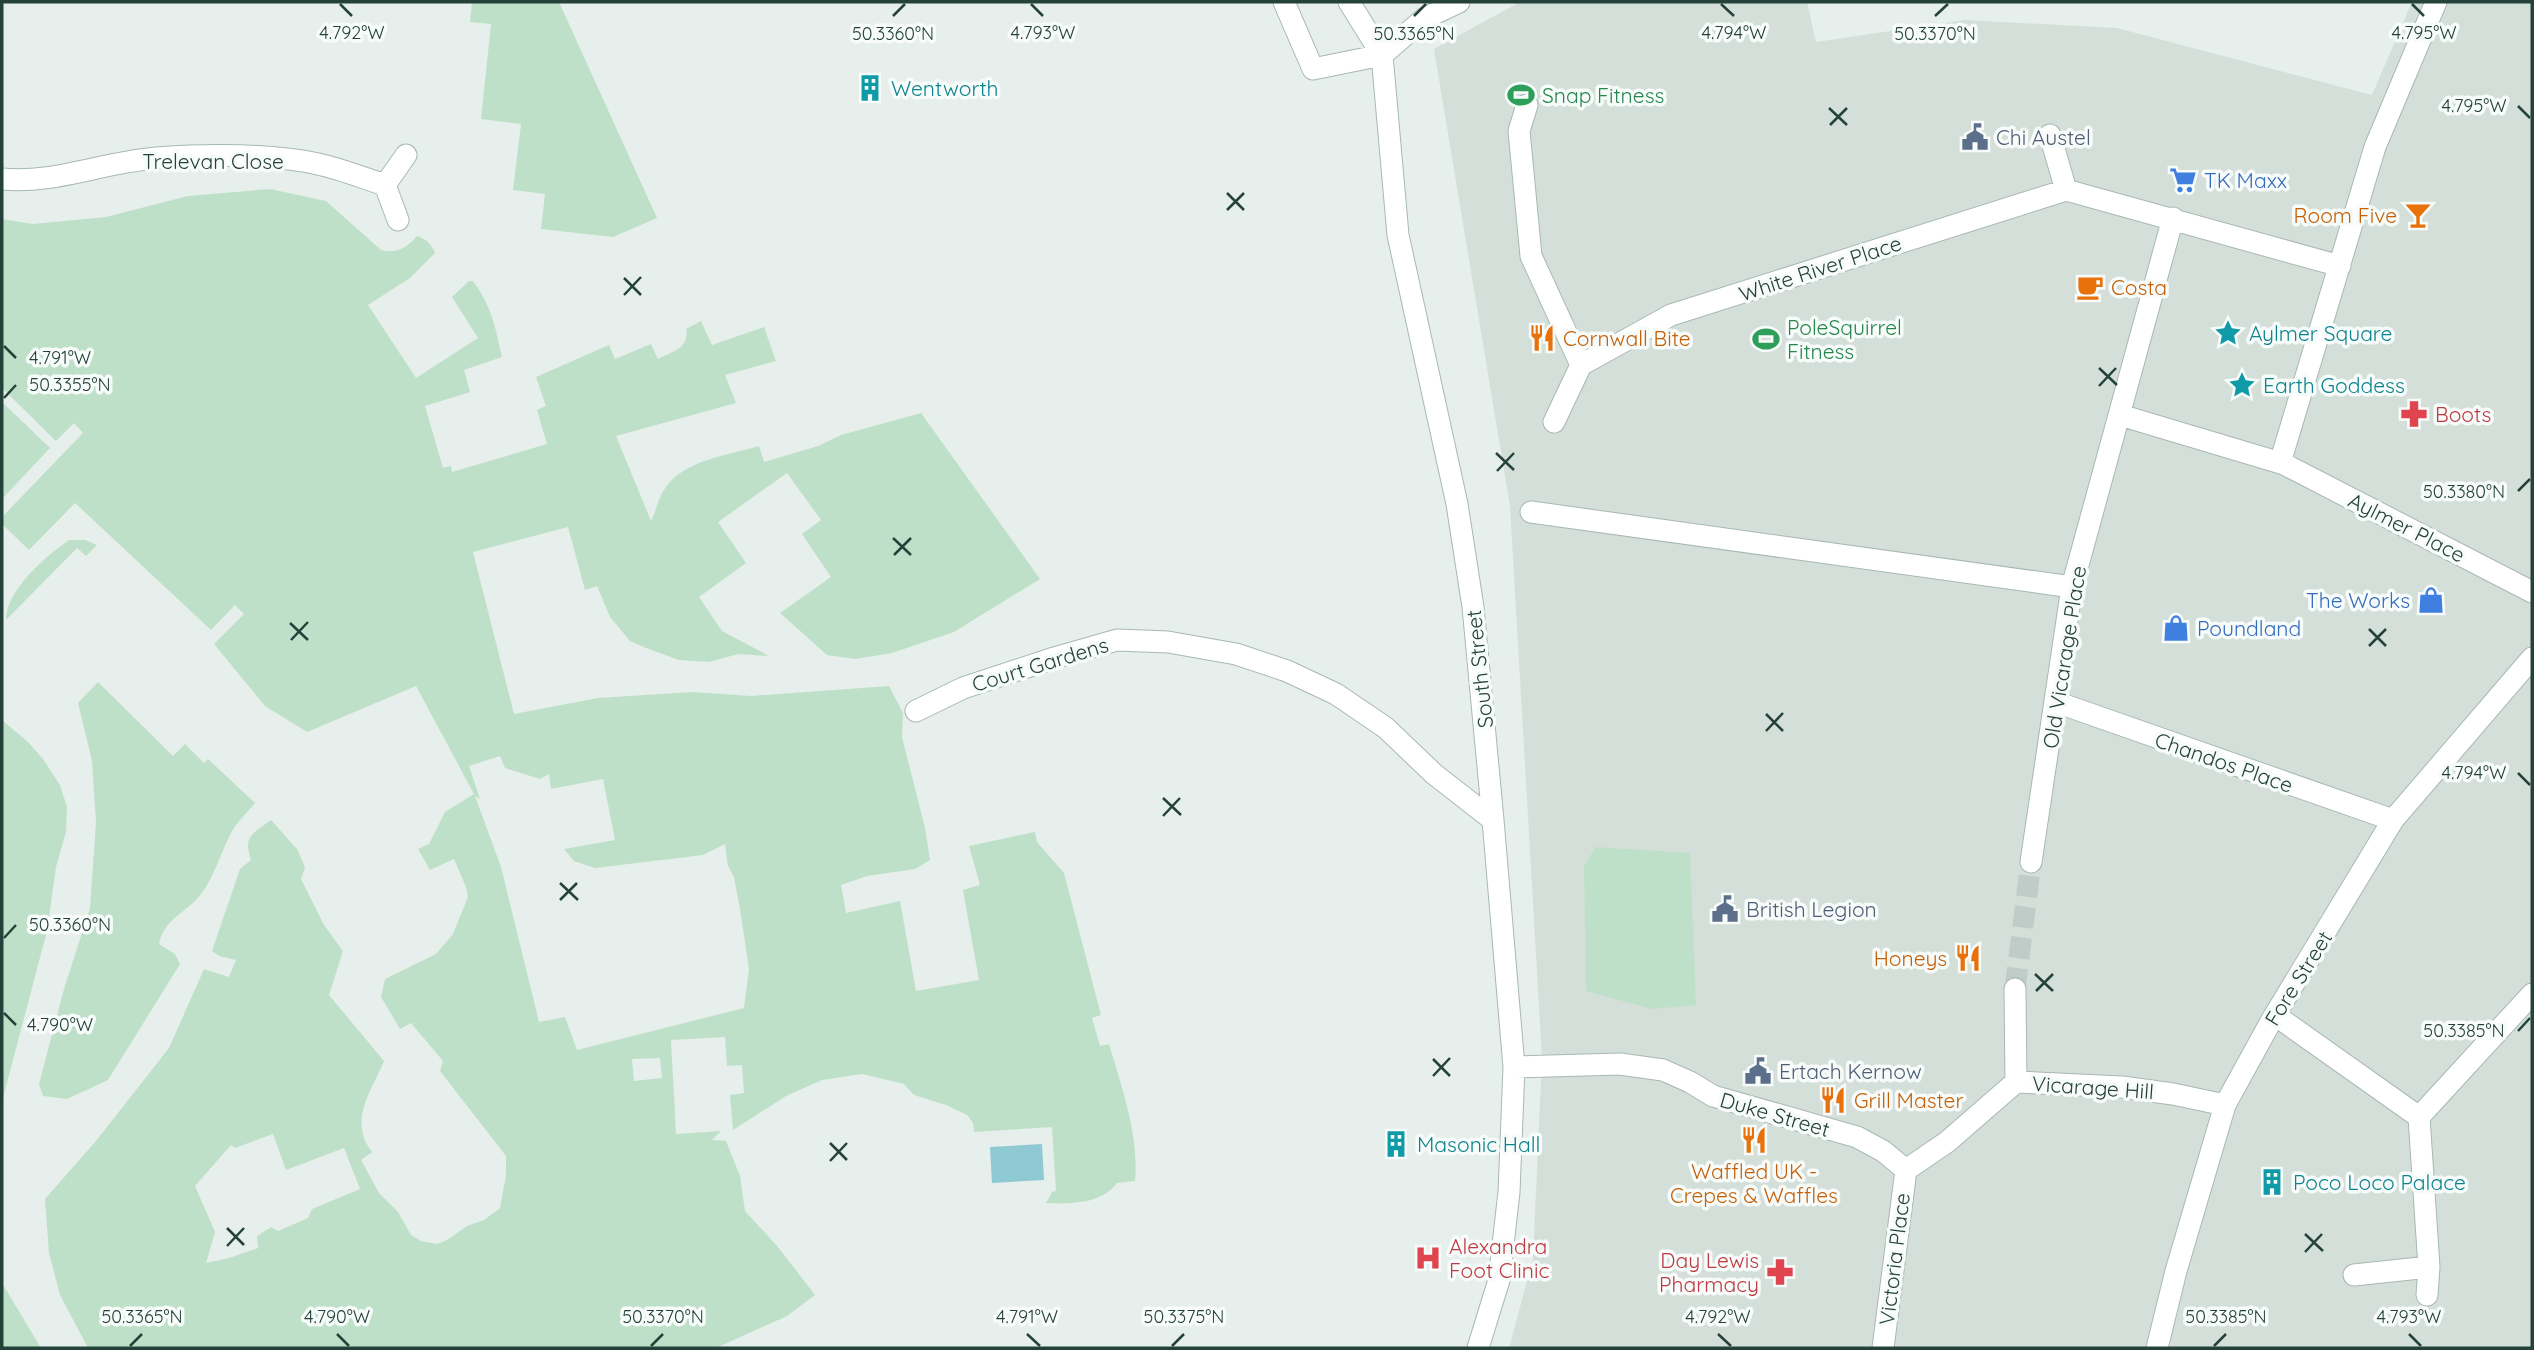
<svg xmlns="http://www.w3.org/2000/svg" width="2534" height="1350" font-family="Quicksand,sans-serif">
  <style>
    .built { fill: #d4dfda }
    .green { fill: #bfe0c8; fill-rule: evenodd }
    .water { fill: #8ec9d4 }
    .lines { fill: none; stroke-linecap: round; stroke-linejoin: round }
    .minor-tunnel { stroke: #bfccc8; stroke-width: 21; stroke-dasharray: 21 10; stroke-linecap: butt }
    .minor-casing { stroke: #a8b8b2; stroke-width: 23 }
    .minor { stroke: #fff; stroke-width: 21 }
    .ticks { fill: none; stroke: #24423a; stroke-width: 2.5 }
    .labels { text-anchor: middle; dominant-baseline: central; stroke-width: 7; stroke-linejoin: round; paint-order: stroke }
    .culture-label { font-size: 21px; fill: #0d838f; stroke: #f7fbf9; text-anchor: start }
    .leisure-label { font-size: 21px; fill: #27864d; stroke: #f7fbf9; text-anchor: start }
    .service-label { font-size: 21px; fill: #4e5e75; stroke: #f7fbf9; text-anchor: start }
    .street-label { font-size: 21px; fill: #24423a; stroke: #f7fbf9 }
    .shop-label { font-size: 21px; fill: #366cbe; stroke: #f7fbf9; text-anchor: start }
    .food-label { font-size: 21px; fill: #c56008; stroke: #f7fbf9; text-anchor: start }
    .health-label { font-size: 21px; fill: #be3a42; stroke: #f7fbf9; text-anchor: start }
    .ticks-label { font-size: 18px; text-anchor: middle; fill: #24423a; stroke: #f7fbf9; stroke-width: 7; stroke-linejoin: round; paint-order: stroke }
  </style>
  <rect width="100%" height="100%" fill="#e6efeb"/>
  <path class="built" d="M1520,2H1807L1816,42L1965,20L2117,28L2372,95L2412,2H2532V1348H1509L1533,1259L1542,1058L1510,506L1434,49Z"/>
  <path class="green" d="M472,2H559L657,218L613,237L541,229L545,194L513,190L521,124L481,119L491,24L470,22Z
    M270,189L326,201L381,250C397,254 406,248 417,236C427,239 431,244 435,253L410,278L368,305L416,378L478,338L452,297L469,281H473C492,307 495,326 502,357L464,370L470,392L425,406L443,468L451,466L452,472L547,444L537,410L546,406L536,377L609,345L615,359L651,344L658,359C672,352 690,348 686,329L701,321L712,345L764,327L776,361L725,375L736,403L616,436L651,521C656,511 658,499 664,490C682,460 729,455 759,446L764,462L818,446L841,435L921,413L1040,579L954,632L892,653L855,659L827,655L780,613L831,577L802,534L821,520L787,473L718,522L746,563L699,597L722,631L769,656L738,654L709,662L679,660L646,648L630,641L610,617L597,586L585,590L568,527L473,552L514,714L598,698L692,692L751,696L889,686L903,713L902,737L925,828L930,860L915,869L867,876L841,885L846,913L900,901L916,991L979,980L963,890L980,885L969,846L1035,832L1037,842L1064,873L1101,1015L1092,1018L1100,1046L1109,1044C1122,1088 1139,1135 1135,1181L1117,1183C1102,1204 1070,1204 1046,1203L1052,1192L1056,1191L1052,1127L974,1132L973,1123L967,1115L946,1105L914,1095L904,1084L862,1074L822,1080L786,1096L733,1130L730,1095L744,1093L742,1065L727,1066L725,1037L671,1040L676,1134L721,1131L712,1140L726,1141L740,1176L745,1211L778,1247L815,1295L787,1316L716,1348H88L60,1295L49,1253L45,1199L96,1141L169,1048L204,969L229,977L236,960L219,956L212,951L240,869L251,860C243,836 252,834 271,820L297,849L305,867L301,879L324,925L343,951L329,995L384,1061C371,1092 348,1121 372,1152L361,1160L379,1193L398,1212L411,1235L421,1241L437,1244L447,1240L467,1226L484,1220L500,1208L506,1175V1156L440,1071L443,1061L411,1023L400,1029L381,997L385,979L436,954L453,934L468,897L466,887L454,859L430,870L418,849L429,844L445,812L474,794L416,686L307,732L265,706L214,644L244,614L235,605L211,630L75,503L29,550L2,524V517L83,433L74,423L56,441L2,388V219L33,224L106,217L188,196ZM500,756L505,768L540,779L549,774L551,789L603,779L615,840L564,849L574,861L595,868L703,855L725,844L728,866L734,877L740,909L749,969L744,1008L577,1050L565,1017L539,1022L501,867L475,796L480,799L469,766ZM660,1058L662,1078L634,1081L632,1059ZM273,1134L286,1170L344,1148L360,1189L312,1209L308,1218L278,1231L271,1227L257,1236L258,1248L229,1258L206,1263L215,1232L195,1186L231,1145L235,1148Z
    M2,402L50,448L2,499Z
    M69,540H85L97,545L86,556L77,548L6,620C6,590 46,556 69,540Z
    M98,682L173,756L185,744L204,763L208,759L255,803C247,813 237,822 231,833C220,854 213,882 196,900C182,914 163,922 159,944L175,954L180,964L108,1080L67,1099L43,1096L39,1084L64,989L90,908L96,822L92,761L78,703Z
    M2,720L28,742L43,759L60,785L67,807L66,832L56,867L47,931L4,1094L2,1111Z
    M1596,847L1690,853L1696,1005L1652,1009L1586,991L1584,865Z
    M2,1283L41,1348H2Z"/>
  <path class="water" d="M1042,1144L1044,1180L992,1183L990,1147Z"/>
  <g class="lines">
    <path class="minor-tunnel" d="M2015,989L2031,862"/>
    <defs>
      <path id="minor" d="M1284,2L1313,69L1382,55L1425,18L1459,2
        M1349,2L1382,55L1398,235L1457,504L1473,607L1493,820L1514,1067L1509,1192L1499,1280L1478,1348
        M1527,105L1519,131L1531,256L1581,365
        M2050,135L2066,190
        M2,179C46,183 85,169 127,162C177,153 269,153 318,164C341,169 363,178 385,185L398,220
        M385,185L406,155
        M2120,415L2284,464L2532,592
        M1554,422L1581,365L1671,315L2066,190L2340,266
        M2280,463L2375,147L2436,2
        M1531,512L2072,587
        M2056,702L2393,820
        M916,711L963,688L1054,658L1117,640L1168,642L1236,654L1287,671L1336,694L1386,728L1434,774L1493,820
        M2031,862L2072,587L2173,218
        M2015,989L2016,1082
        M2275,1015L2419,1117
        M1514,1067L1620,1064L1663,1070L1690,1082L1713,1096L1857,1137L1883,1151L1906,1170
        M2419,1117L2532,994
        M1906,1170L1947,1142L2016,1082L2122,1087L2173,1094L2225,1105
        M2354,1275L2429,1267L2419,1117
        M2427,1295L2429,1267
        M1883,1348L1906,1170
        M2157,1348L2176,1271L2225,1105L2270,1023L2393,820L2532,658"/>
    </defs>
    <use href="#minor" class="minor-casing"/>
    <use href="#minor" class="minor"/>
  </g>
  <path class="ticks" d="M340,4L352,16M1031,4L1043,16M1721,4L1734,16M2412,4L2424,16M893,16L905,4M1414,16L1426,4M1935,16L1948,4M2518,106L2530,118M1829,108L1847,125M1830,125L1847,108M1227,193L1244,210M1227,210L1244,193M624,278L641,295M624,295L641,277M4,346L16,358M2099,368L2117,385M2099,386L2116,368M4,398L16,385M1496,453L1514,470M1497,471L1514,453M2518,491L2530,479M893,538L911,555M894,555L911,538M290,623L308,640M2369,629L2386,646M291,640L308,622M2369,646L2386,629M1766,714L1783,731M1766,731L1783,713M2518,773L2530,785M1163,798L1181,815M1163,816L1180,798M560,883L578,900M560,900L577,883M4,938L16,925M2035,974L2053,991M2036,991L2053,974M4,1013L16,1025M2518,1031L2530,1018M1433,1059L1450,1076M1433,1076L1450,1058M830,1143L847,1160M830,1161L847,1143M227,1228L244,1245M2305,1234L2323,1251M227,1246L244,1228M2305,1252L2322,1234M337,1334L349,1346M1027,1334L1040,1346M1718,1334L1731,1346M2409,1334L2421,1346M130,1346L142,1334M651,1346L663,1334M1172,1346L1184,1334M2214,1346L2226,1334"/>
  <defs>
    <symbol id="building-bare" viewBox="-9 -9 18 18"><path d="M-4-6H4V6H1V3H-1V6H-4ZM-2.5-4.3h1.7v1.8h-1.7ZM.8-4.3h1.7v1.8H.8ZM-2.5-1h1.7V.8h-1.7ZM.8-1h1.7V.8H.8Z" fill="#0f9aa8" stroke="#f7fbf9" stroke-width="2.5" paint-order="stroke"/></symbol>
    <symbol id="stadium-bare" viewBox="-9 -9 18 18"><path d="M0-5a6.5 5 0 1 0 0 10a6.5 5 0 1 0 0-10ZM-3.5-1.8h7v3.6h-7Z" fill="#2e9e5b" stroke="#f7fbf9" stroke-width="2.5" paint-order="stroke"/></symbol>
    <symbol id="civic-bare" viewBox="-9 -9 18 18"><path d="M-.6-6.5H3V-4.5H.6V-3L4-1V1h2V6H-6V1h2V-1L-.6-3ZM-1.2 2.5V6h2.4V2.5Z" fill="#5c6f8a" stroke="#f7fbf9" stroke-width="2.5" paint-order="stroke"/></symbol>
    <symbol id="supermarket-bare" viewBox="-9 -9 18 18"><path d="M-6-5.5h2.5l.6 2H6L4.5 2H-2.5L-4.4-4H-6ZM-1.5 3.2a1.3 1.3 0 1 0 .1 0ZM3 3.2a1.3 1.3 0 1 0 .1 0Z" fill="#3f7fe0" stroke="#f7fbf9" stroke-width="2.5" paint-order="stroke"/></symbol>
    <symbol id="bar-bare" viewBox="-9 -9 18 18"><path d="M-6-5H6L.8 .8V4.5H3.5V6h-7V4.5H-.8V.8Z" fill="#e8710a" stroke="#f7fbf9" stroke-width="2.5" paint-order="stroke"/></symbol>
    <symbol id="cafe-bare" viewBox="-9 -9 18 18"><path d="M-5.5-4.5H6V0H3Q3 3.5 0 3.5H-2.5Q-5.5 3.5-5.5 0ZM3-3.2v2h1.7v-2ZM-6 4.5H4V6H-6Z" fill="#e8710a" stroke="#f7fbf9" stroke-width="2.5" paint-order="stroke"/></symbol>
    <symbol id="sight-bare" viewBox="-9 -9 18 18"><path d="M0-6L1.8-2.2L6-1.7L2.9 1.2L3.7 5.4L0 3.3L-3.7 5.4L-2.9 1.2L-6-1.7L-1.8-2.2Z" fill="#0f9aa8" stroke="#f7fbf9" stroke-width="2.5" paint-order="stroke"/></symbol>
    <symbol id="restaurant-bare" viewBox="-9 -9 18 18"><path d="M-5-6h1v4h1v-4h1v4h1v-4h1v5L-1.5 .5V6h-2V.5L-5-1ZM5-6V6H3V1.5H1.5Q1.5-4 5-6Z" fill="#e8710a" stroke="#f7fbf9" stroke-width="2.5" paint-order="stroke"/></symbol>
    <symbol id="pharmacy-bare" viewBox="-9 -9 18 18"><path d="M-2-6h4v4h4v4h-4v4h-4v-4h-4v-4h4Z" fill="#e0444e" stroke="#f7fbf9" stroke-width="2.5" paint-order="stroke"/></symbol>
    <symbol id="shop-bare" viewBox="-9 -9 18 18"><path d="M-5-2.5h2.3a2.7 3.5 0 0 1 5.4 0H5L5.5 6h-11ZM-1.5-2.5h3a1.5 2.3 0 0 0-3 0Z" fill="#3f7fe0" stroke="#f7fbf9" stroke-width="2.5" paint-order="stroke"/></symbol>
    <symbol id="hospital-bare" viewBox="-9 -9 18 18"><path d="M-5-5h3v3.5h4V-5h3V5h-3V1.5h-4V5h-3Z" fill="#e0444e" stroke="#f7fbf9" stroke-width="2.5" paint-order="stroke"/></symbol>
  </defs>
  <g fill-rule="evenodd">
    <use href="#building-bare" x="851" y="69" width="38" height="38"/>
    <use href="#stadium-bare" x="1502" y="76" width="38" height="38"/>
    <use href="#civic-bare" x="1956" y="118" width="38" height="38"/>
    <use href="#supermarket-bare" x="2164" y="161" width="38" height="38"/>
    <use href="#bar-bare" x="2399" y="196" width="38" height="38"/>
    <use href="#cafe-bare" x="2071" y="268" width="38" height="38"/>
    <use href="#sight-bare" x="2209" y="314" width="38" height="38"/>
    <use href="#restaurant-bare" x="1523" y="319" width="38" height="38"/>
    <use href="#stadium-bare" x="1747" y="320" width="38" height="38"/>
    <use href="#sight-bare" x="2223" y="366" width="38" height="38"/>
    <use href="#pharmacy-bare" x="2395" y="395" width="38" height="38"/>
    <use href="#shop-bare" x="2412" y="581" width="38" height="38"/>
    <use href="#shop-bare" x="2157" y="609" width="38" height="38"/>
    <use href="#civic-bare" x="1706" y="890" width="38" height="38"/>
    <use href="#restaurant-bare" x="1949" y="939" width="38" height="38"/>
    <use href="#civic-bare" x="1739" y="1052" width="38" height="38"/>
    <use href="#restaurant-bare" x="1814" y="1081" width="38" height="38"/>
    <use href="#restaurant-bare" x="1735" y="1121" width="38" height="38"/>
    <use href="#building-bare" x="1377" y="1125" width="38" height="38"/>
    <use href="#building-bare" x="2253" y="1163" width="38" height="38"/>
    <use href="#hospital-bare" x="1409" y="1239" width="38" height="38"/>
    <use href="#pharmacy-bare" x="1761" y="1253" width="38" height="38"/>
  </g>
  <g class="labels">
    <g class="culture-label">
      <text x="891" y="88">Wentworth</text>
      <text x="2249" y="333">Aylmer Square</text>
      <text x="2263" y="385">Earth Goddess</text>
      <text x="1417" y="1144">Masonic Hall</text>
      <text x="2293" y="1182">Poco Loco Palace</text>
    </g>
    <g class="leisure-label">
      <text x="1542" y="95">Snap Fitness</text>
      <text x="1787" y="327">PoleSquirrel<tspan x="1787" dy="24">Fitness</tspan></text>
    </g>
    <g class="service-label">
      <text x="1996" y="137">Chi Austel</text>
      <text x="1746" y="909">British Legion</text>
      <text x="1779" y="1071">Ertach Kernow</text>
    </g>
    <g class="street-label">
      <text x="213" y="161">Trelevan Close</text>
      <text transform="translate(1820 268) rotate(-18)">White River Place</text>
      <text transform="translate(2407 527) rotate(27)">Aylmer Place</text>
      <text transform="translate(2064 657) rotate(-81)">Old Vicarage Place</text>
      <text transform="translate(1040 664) rotate(-17)">Court Gardens</text>
      <text transform="translate(1479 669) rotate(-96)">South Street</text>
      <text transform="translate(2224 762) rotate(19)">Chandos Place</text>
      <text transform="translate(2298 978) rotate(-58)">Fore Street</text>
      <text transform="translate(2093 1087) rotate(4)">Vicarage Hill</text>
      <text transform="translate(1775 1114) rotate(16)">Duke Street</text>
      <text transform="translate(1894 1259) rotate(-83)">Victoria Place</text>
    </g>
    <g class="shop-label">
      <text x="2204" y="180">TK Maxx</text>
      <text x="2410" y="600" text-anchor="end">The Works</text>
      <text x="2197" y="628">Poundland</text>
    </g>
    <g class="food-label">
      <text x="2397" y="215" text-anchor="end">Room Five</text>
      <text x="2111" y="287">Costa</text>
      <text x="1563" y="338">Cornwall Bite</text>
      <text x="1947" y="958" text-anchor="end">Honeys</text>
      <text x="1854" y="1100">Grill Master</text>
      <text x="1754" y="1171" text-anchor="middle">Waffled UK -<tspan x="1754" dy="24">Crepes &amp; Waffles</tspan></text>
    </g>
    <g class="health-label">
      <text x="2435" y="414">Boots</text>
      <text x="1449" y="1246">Alexandra<tspan x="1449" dy="24">Foot Clinic</tspan></text>
      <text x="1759" y="1260" text-anchor="end">Day Lewis<tspan x="1759" dy="24">Pharmacy</tspan></text>
    </g>
  </g>
  <g class="ticks-label">
    <text x="2424" y="39">4.795°W</text>
    <text x="352" y="39">4.792°W</text>
    <text x="1043" y="39">4.793°W</text>
    <text x="1734" y="39">4.794°W</text>
    <text x="893" y="40">50.3360°N</text>
    <text x="1414" y="40">50.3365°N</text>
    <text x="1935" y="40">50.3370°N</text>
    <text x="2474" y="112">4.795°W</text>
    <text x="60" y="364">4.791°W</text>
    <text x="70" y="391">50.3355°N</text>
    <text x="2464" y="498">50.3380°N</text>
    <text x="2474" y="779">4.794°W</text>
    <text x="70" y="931">50.3360°N</text>
    <text x="60" y="1031">4.790°W</text>
    <text x="2464" y="1037">50.3385°N</text>
    <text x="142" y="1323">50.3365°N</text>
    <text x="663" y="1323">50.3370°N</text>
    <text x="1184" y="1323">50.3375°N</text>
    <text x="2226" y="1323">50.3385°N</text>
    <text x="337" y="1323">4.790°W</text>
    <text x="1027" y="1323">4.791°W</text>
    <text x="1718" y="1323">4.792°W</text>
    <text x="2409" y="1323">4.793°W</text>
  </g>
  <rect width="2534" height="1350" fill="none" stroke="#24423a" stroke-width="7"/>
</svg>
